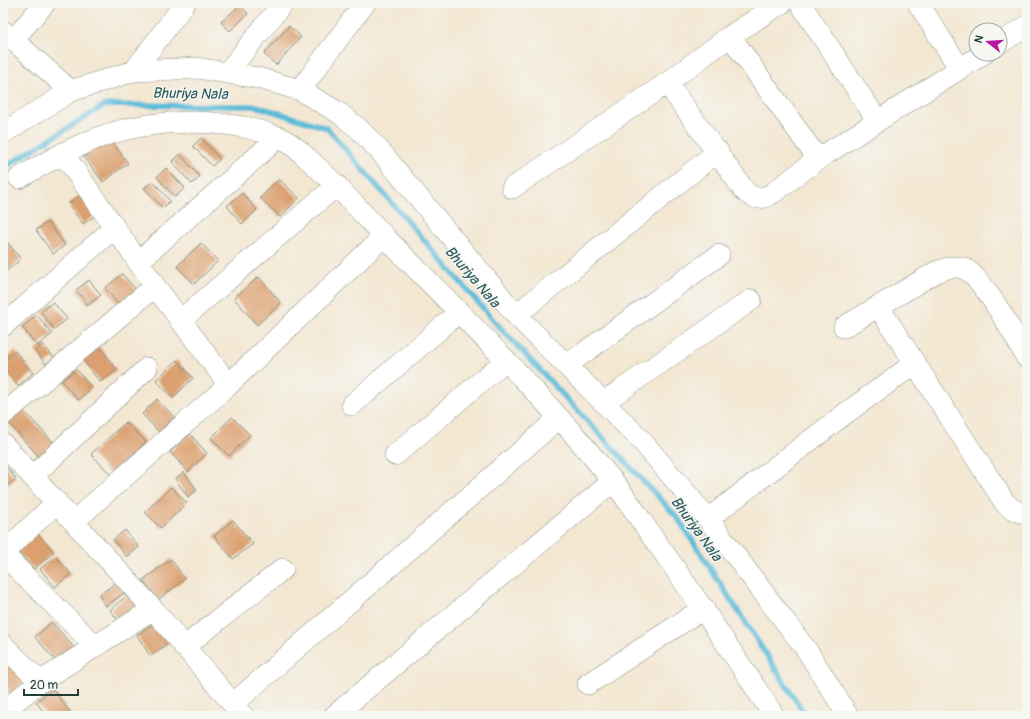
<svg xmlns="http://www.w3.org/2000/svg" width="1030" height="719" font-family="Pangolin,sans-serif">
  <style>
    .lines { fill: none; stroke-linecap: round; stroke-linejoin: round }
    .stream { stroke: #5abbd9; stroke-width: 5.5 }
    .building { fill: #dca070 }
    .street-casing { stroke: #899283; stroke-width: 22 }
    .street { stroke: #fff; stroke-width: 21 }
    .labels { text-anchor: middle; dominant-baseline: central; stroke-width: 3; stroke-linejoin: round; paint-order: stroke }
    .water-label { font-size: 15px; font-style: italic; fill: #2e5c5d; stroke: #f6f6f2 }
  </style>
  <rect width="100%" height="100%" fill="#f6f6f2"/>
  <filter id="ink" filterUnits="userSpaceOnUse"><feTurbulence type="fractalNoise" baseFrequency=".025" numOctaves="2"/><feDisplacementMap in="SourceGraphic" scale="8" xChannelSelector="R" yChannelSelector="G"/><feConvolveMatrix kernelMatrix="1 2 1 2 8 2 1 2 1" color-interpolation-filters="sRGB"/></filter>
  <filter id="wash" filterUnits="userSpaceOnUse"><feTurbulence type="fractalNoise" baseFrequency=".012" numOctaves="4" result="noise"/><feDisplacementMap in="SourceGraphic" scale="16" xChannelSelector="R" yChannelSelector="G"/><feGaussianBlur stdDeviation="0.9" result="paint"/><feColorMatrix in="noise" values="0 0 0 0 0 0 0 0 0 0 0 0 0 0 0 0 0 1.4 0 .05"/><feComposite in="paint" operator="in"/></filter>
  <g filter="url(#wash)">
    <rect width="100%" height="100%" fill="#f3e7d2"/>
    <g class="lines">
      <path class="stream" d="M3,168L105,105L256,106L327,128L494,321L677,517L806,716"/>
    </g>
    <g id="blocks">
      <path class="building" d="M240,5L248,14L230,31L221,22Z
        M289,26L301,37L276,65L264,54Z
        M109,138L128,163L103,182L84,157Z
        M201,138L220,159L212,166L193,146Z
        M180,154L200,177L192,184L172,162Z
        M166,168L185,188L175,197L157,177Z
        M279,179L299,198L280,217L260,198Z
        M153,181L170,201L163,208L144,188Z
        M87,190L102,211L83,224L68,204Z
        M242,193L257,210L242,224L227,206Z
        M48,222L65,245L53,254L36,230Z
        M3,237L21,259L3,274Z
        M201,243L218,261L194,284L177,266Z
        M122,274L139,293L121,308L105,288Z
        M259,277L281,303L257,325L234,298Z
        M89,280L101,295L88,305L76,290Z
        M53,302L67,319L54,329L41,312Z
        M37,315L52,334L37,346L22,327Z
        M43,344L54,358L46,364L35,351Z
        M99,346L117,370L100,382L82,359Z
        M15,351L33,373L18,386L3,368V361Z
        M177,360L193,378L173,398L156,380Z
        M76,369L92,388L78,400L62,381Z
        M157,399L174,417L159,432L142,414Z
        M18,405L56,445L41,459L4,418Z
        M232,417L250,435L229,456L211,438Z
        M126,422L146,442L111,475L91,454Z
        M190,434L207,453L188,472L170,452Z
        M3,462L16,479L3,489Z
        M184,472L197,490L188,497L175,479Z
        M171,487L187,503L161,528L145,512Z
        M233,520L253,544L233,559L214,536Z
        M125,530L139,547L127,557L113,540Z
        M37,533L54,552L34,569L17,551Z
        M56,556L71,574L55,587L40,569Z
        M171,559L185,579L158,600L143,580Z
        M121,579L128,590L106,606L99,595Z
        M135,589L148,606L123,626L110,610Z
        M160,619L174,639L150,656L137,635Z
        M52,622L77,651L60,666L35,637Z
        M3,653L29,678L12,693L3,682Z
        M53,689L71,714L67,716H47L36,702Z"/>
    </g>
  </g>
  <g filter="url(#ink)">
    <use href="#blocks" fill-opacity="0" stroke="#899283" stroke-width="1"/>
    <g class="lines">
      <defs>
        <path id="street" d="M800,3L877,120
          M918,3L960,69
          M3,31L71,91
          M730,36L818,159
          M13,40L45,3
          M1000,43L1027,26
          M134,71L185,3
          M227,73L283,3
          M667,83L744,190C753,200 762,200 773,193L818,159L983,54
          M300,90L365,3
          M3,133L71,91L134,71L197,68L258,78L300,90L339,113L359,129L380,151L516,315L641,440L708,519L808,652L848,716
          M63,153L155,286L229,385
          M19,178C46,162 74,146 103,136C154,118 228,117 278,137C288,141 299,150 307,158C336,183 361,212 388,240C464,318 543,394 612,480C626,497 638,516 651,535C694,594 734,655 774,716
          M512,188L667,83L730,36L782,3
          M138,262L279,137
          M878,306L1005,503L1013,510L1027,514
          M516,315L718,151
          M180,321L337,185
          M3,326L114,228
          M844,327L936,272C945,269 954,265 963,268C983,276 1015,337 1027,358
          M567,365L719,255
          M604,402L751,300
          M352,405L458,313
          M3,415L155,286
          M3,444L153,609L243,716
          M395,455L506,360
          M33,476L147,368
          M708,519L846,413L914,364
          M74,521L222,391L384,236
          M3,553L57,502
          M3,554L95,646
          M3,645L40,682
          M184,647L283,569
          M588,684L704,608
          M233,704L559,418
          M3,711L40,682L153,609
          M334,716L613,481"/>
      </defs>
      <use href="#street" class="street-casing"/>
      <use href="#street" class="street"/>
    </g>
  </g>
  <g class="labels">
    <g class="water-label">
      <text transform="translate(190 94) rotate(1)">Bhuriya Nala</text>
      <text transform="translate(472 277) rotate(49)">Bhuriya Nala</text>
      <text transform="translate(696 529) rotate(54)">Bhuriya Nala</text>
    </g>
  </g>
  <rect width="1030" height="719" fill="none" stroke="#f6f6f2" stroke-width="16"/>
  <g transform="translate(988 42) rotate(287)"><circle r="19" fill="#f6f6f2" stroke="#a0aca6"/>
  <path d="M0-3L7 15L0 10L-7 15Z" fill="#b5179e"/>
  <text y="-6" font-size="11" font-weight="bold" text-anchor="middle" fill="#1f3d34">N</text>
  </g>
  <path d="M24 689v6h54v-6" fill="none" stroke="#1f3d34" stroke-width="2"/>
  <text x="30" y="689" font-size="12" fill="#1f3d34" stroke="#f6f6f2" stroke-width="3" paint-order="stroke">20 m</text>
</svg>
